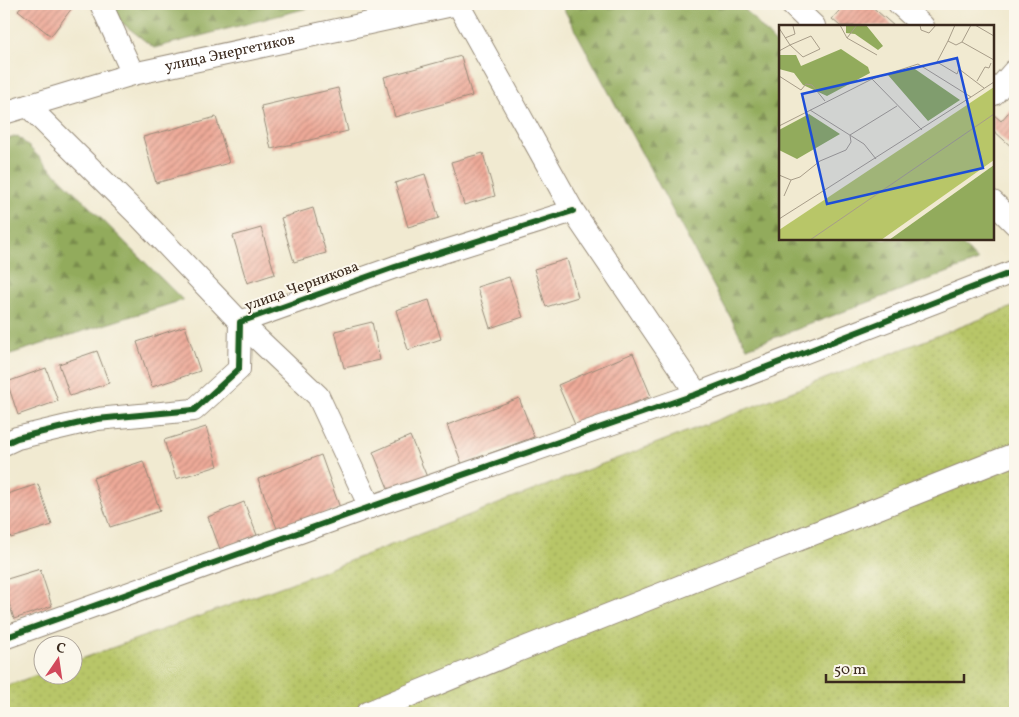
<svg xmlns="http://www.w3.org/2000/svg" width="1019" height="717" font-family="Vollkorn,serif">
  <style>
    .green { fill: url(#green-dots); stroke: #7a7843 }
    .forest { fill: url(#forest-firs); stroke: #666a3d }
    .building { fill: url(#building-hatch) }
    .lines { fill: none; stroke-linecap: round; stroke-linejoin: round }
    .minor-casing { stroke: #968a78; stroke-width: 24 }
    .minor { stroke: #fff; stroke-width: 22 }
    .cycleway-casing { stroke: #fbf7ec; stroke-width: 9 }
    .cycleway { stroke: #1b5e20; stroke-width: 6 }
    .labels { text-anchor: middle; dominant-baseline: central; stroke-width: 4; stroke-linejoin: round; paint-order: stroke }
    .street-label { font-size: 15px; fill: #3b2a1e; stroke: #fbf7ec }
    .inset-road { fill: none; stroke: #a89d89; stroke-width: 1 }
    .view { fill: #1d4ed8; fill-opacity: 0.15; stroke: #1d4ed8; stroke-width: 2.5 }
    .inset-edge { fill: none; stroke: #3b2a1e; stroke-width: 2.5 }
  </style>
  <defs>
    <pattern id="green-dots" width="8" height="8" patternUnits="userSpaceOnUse" patternTransform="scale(1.25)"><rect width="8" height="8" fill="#b8c668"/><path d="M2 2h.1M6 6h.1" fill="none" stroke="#9faa5a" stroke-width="1.8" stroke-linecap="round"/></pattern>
    <pattern id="forest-firs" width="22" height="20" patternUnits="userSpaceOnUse" patternTransform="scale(1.25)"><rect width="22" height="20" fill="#92ab5c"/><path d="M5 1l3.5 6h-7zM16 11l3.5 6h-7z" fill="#788b4b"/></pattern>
    <pattern id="building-hatch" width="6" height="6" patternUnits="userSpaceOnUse" patternTransform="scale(1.25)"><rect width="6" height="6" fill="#ea9"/><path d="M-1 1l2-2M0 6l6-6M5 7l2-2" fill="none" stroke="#c28b7c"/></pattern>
  </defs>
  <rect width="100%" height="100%" fill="#fbf7ec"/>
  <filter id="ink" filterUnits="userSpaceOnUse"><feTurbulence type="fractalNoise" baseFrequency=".02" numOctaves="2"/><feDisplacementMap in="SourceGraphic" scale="10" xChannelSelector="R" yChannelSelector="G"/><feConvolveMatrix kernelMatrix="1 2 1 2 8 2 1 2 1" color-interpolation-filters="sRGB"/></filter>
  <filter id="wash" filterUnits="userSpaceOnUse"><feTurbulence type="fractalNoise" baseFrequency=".0096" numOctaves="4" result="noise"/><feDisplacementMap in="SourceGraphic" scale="20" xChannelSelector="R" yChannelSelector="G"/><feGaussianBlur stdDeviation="1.12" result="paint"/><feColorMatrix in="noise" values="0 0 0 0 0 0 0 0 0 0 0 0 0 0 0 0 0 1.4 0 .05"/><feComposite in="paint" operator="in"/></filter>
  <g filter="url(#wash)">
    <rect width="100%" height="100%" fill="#f1ead1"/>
    <path class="green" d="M1015,306V713H4V687L42,673V674H72L73,662L305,578Z"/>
    <path class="forest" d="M98,4H323L154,48Z
      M561,4H740L780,48V239H957L978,261L747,348Z
      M18,136L183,300L4,356V140Z"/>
    <g id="blocks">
      <path class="building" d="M23,4H75L51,36L18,10Z
        M845,4H869L894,26H840L832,19Z
        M461,56L472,96L395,117L384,77Z
        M338,88L348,131L271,149L261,106Z
        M1014,106L1015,107V150L993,130V114L1001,121Z
        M216,117L229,163L156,183L143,137Z
        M483,153L495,196L464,205L451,162Z
        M425,174L439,218L408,227L395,183Z
        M313,208L326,253L294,262L281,218Z
        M261,228L275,274L247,283L233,236Z
        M567,259L578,297L546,307L534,269Z
        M509,277L523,317L490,328L477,287Z
        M429,300L441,339L408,350L396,310Z
        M372,322L380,360L344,368L335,331Z
        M185,326L200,371L152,387L137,342Z
        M97,351L109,383L70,396L59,364Z
        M633,353L651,396L576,427L558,385Z
        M46,368L58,401L18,415L7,382Z
        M519,398L534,437L462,464L447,425Z
        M206,427L218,466L176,479L164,440Z
        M410,436L427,477L390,493L373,452Z
        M321,455L340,508L278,531L258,479Z
        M143,461L160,511L110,527L93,478Z
        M38,484L52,525L11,538L4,517V495Z
        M244,502L257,535L220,549L208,517Z
        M40,569L52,606L14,619L4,587V580Z"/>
    </g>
  </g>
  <g filter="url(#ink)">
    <use href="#blocks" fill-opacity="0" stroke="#968a78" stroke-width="1"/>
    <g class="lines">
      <defs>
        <g id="minor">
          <path d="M101,4L133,74"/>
          <path d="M458,4L573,211L697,394"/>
          <path d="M791,4L814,26"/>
          <path d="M899,4L923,26"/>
          <path d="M993,92L994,94L1014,71L1015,72"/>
          <path d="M28,106L140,217L240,322L318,396L370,507"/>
          <path id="s1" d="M4,113L133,74L457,4"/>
          <path d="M993,202L1015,224"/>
          <path d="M4,444L17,438L97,419L194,410L239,369L240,322L395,267L573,211"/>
          <path d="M4,638L370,507L697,394L1015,271"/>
          <path d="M367,713L517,651L1015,454"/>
        </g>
      </defs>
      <use href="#minor" class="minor-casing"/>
      <use href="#minor" class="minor"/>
      <defs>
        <path id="cycleway" d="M4,444L17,438L97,419L194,410L239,369L240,322L395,267L573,211
          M4,638L370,507L697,394L1015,271"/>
      </defs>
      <use href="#cycleway" class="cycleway-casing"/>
      <use href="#cycleway" class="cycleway"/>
    </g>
  </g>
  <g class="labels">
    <g class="street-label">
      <text stroke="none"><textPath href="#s1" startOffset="234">улица Энергетиков</textPath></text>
      <text transform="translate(302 287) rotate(-20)">улица Черникова</text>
    </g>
  </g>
  <g transform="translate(779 25)">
    <rect width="215" height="215" fill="#f1ead1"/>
    <path d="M215,62V135L102,215H0V205Z" fill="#b8c668"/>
    <path d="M67,0H87L104,21L99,25L76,9L67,8ZM62,24L89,42L91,48L48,71L24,60L15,48L0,44V30H17L22,41ZM133,42L181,75L149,96L109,50ZM30,89L61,109L18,134L0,125V105ZM215,140V215H110Z" fill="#92ab5c"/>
    <path class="inset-road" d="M61,0L68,13L98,30M141,0L142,5L150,8L157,0M192,0L183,17L215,35M196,0L215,11M0,3L11,20L24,32L41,24L32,11L11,20L0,26M6,13L16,9L14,1M68,13L78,0M169,16L176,0M183,17L177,20L169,16L158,37L178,49L180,44L205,63M0,51L22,65L27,59L33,60L46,76M93,54L143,105M198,56L206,42L210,43L212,38M31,85L85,119L97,134M0,101L93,54L139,39L192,72L215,57M0,150L12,155L21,152L41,136L67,125L72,117L71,110L118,81M5,171L12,155M0,194L192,72M31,215L215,89"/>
    <path class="view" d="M178,33L204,143L48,179L23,69Z"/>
    <rect width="215" height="215" class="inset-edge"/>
  </g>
  <rect width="1019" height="717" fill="none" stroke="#fbf7ec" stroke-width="20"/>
  <g transform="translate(58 660) rotate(13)"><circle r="24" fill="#fbf7ec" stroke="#aea59a"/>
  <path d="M0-4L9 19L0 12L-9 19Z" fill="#d1495b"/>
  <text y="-8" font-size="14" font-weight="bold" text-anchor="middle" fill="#3b2a1e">С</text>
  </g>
  <path d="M826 674v8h138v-8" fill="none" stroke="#3b2a1e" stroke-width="2.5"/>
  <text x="834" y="674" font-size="15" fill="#3b2a1e" stroke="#fbf7ec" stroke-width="4" paint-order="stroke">50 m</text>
</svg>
